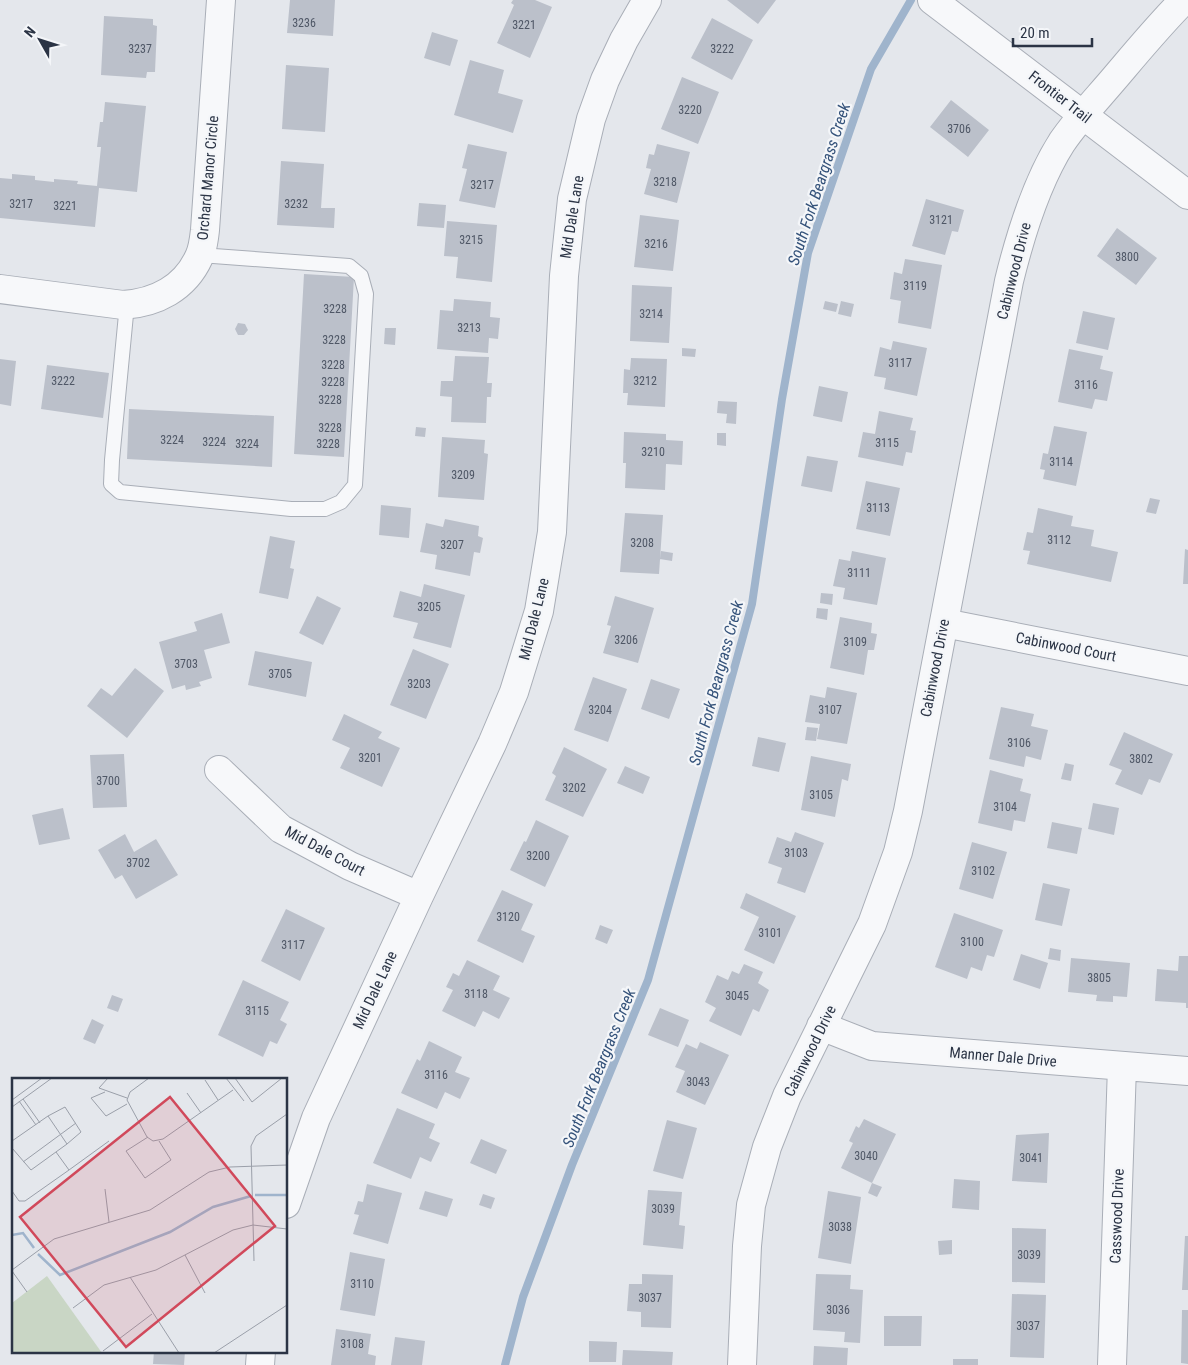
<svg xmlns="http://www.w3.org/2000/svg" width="1188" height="1365" font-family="'Roboto Condensed',sans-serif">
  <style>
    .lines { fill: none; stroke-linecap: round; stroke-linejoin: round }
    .stream { stroke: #9fb4cc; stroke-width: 8 }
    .building { fill: #bbc0ca }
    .lane-casing { stroke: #a9aeb7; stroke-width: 16 }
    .street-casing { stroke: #a9aeb7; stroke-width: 30 }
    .lane { stroke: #f7f8fa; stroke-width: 14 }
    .street { stroke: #f7f8fa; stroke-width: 28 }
    .labels { text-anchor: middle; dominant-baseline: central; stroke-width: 4.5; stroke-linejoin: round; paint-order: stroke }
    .number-label { font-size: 12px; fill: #4f5766 }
    .street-label { font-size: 15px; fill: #2b3445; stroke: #f4f6f9 }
    .water-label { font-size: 16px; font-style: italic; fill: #34527a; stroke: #f4f6f9 }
    .inset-river { fill: none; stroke: #9fb4cc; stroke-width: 2.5 }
    .inset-road { fill: none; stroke: #9a9fa9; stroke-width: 1 }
    .view { fill: #d1495b; fill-opacity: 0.15; stroke: #d1495b; stroke-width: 2.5 }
    .inset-edge { fill: none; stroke: #2b3445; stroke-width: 2.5 }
  </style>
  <rect width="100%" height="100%" fill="#e4e7ec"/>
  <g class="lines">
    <path class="stream" d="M505,1365L523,1297L572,1165L648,980L752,604L782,399L808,253L871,69L911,0"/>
  </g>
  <path class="building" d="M290,0H335L333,36L287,33Z
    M513,0H535L552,7L530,58L497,43L514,5L511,3Z
    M727,0H776L758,24Z
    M104,16L153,19V25L157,26L155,72H147L146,78L101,75Z
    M712,18L753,40L732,80L691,58Z
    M432,32L458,40L450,66L424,58Z
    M470,60L504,70L498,93L523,100L513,133L454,115Z
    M286,65L329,68L325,132L282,129Z
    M682,77L719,92L698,144L661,129Z
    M951,100L989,130L968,157L930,127Z
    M105,102L146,106L137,192L99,188L95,227L0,218V178L12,179V174L35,176V180L54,182V179L78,181L77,184L97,186L101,147H97L100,122H103Z
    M468,144L507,152L495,208L459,201L467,169L462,168Z
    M657,144L690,152L677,203L644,194L651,169L646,168L649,154L654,155Z
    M281,161L324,164L321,208H335L334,228L277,225Z
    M926,199L964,210L958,232L952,231L945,255L912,246Z
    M419,203L446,205L444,228L417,226Z
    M640,215L679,220L673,271L634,267Z
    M447,221L497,225L492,282L456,278L458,257L444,256Z
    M1117,228L1157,258L1136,285L1097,256Z
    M905,259L942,265L931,329L898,323L901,301L890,299L894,272L902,274Z
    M304,274L354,277L344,457L294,454Z
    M632,285L672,287L669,343L630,341Z
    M454,299L491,302L490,317L500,318L498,339L489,338L488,353L437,349L440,310L453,311Z
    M825,301L838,304L836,312L823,309Z
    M841,301L854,304L851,317L838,314Z
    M1083,311L1115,318L1108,350L1076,343Z
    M238,323L245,324L248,330L244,335H238L235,329Z
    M385,328H396L395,345L384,344Z
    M893,341L927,348L917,396L884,389L886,378L874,376L880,347L891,350Z
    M682,348L696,349L695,357L682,356Z
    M1069,349L1103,356L1100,369L1113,372L1107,401L1095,399L1092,409L1058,402Z
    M455,356L489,357L487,383H492L491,397H487L486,423L451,422L452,397L440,396L441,381H453Z
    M631,358L667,359L665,407L627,405L628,393H623L624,369L630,370Z
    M0,359L16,361L11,406L0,404Z
    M47,365L109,373L103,418L41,409Z
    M819,386L848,392L842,422L813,416Z
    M718,401L737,402L736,424L726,423L727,414L717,413Z
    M129,409L274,416L272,467L127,459Z
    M879,411L913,418L910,430L916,431L912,453L906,452L903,466L858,457L863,432L875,434Z
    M1054,426L1087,432L1076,486L1043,479L1045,470L1040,469L1043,453L1048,454Z
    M416,427L426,428L425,437L415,436Z
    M624,432L666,434V440L683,441L682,465L666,464L665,490L625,488L626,463H623Z
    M717,433H726V446L717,445Z
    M442,437L485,440L484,453L488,454L484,500L438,497Z
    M807,456L838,461L832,492L801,486Z
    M866,481L900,488L890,536L856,529Z
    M1150,498L1160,500L1156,514L1146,512Z
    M381,505L411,508L409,538L379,535Z
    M1038,508L1073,516L1071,526L1094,530L1091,546L1118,552L1111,582L1027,564L1030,551L1023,550L1027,532L1033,533Z
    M625,513L663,515L659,574L620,572Z
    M445,519L479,526L478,536L483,538L480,553L474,552L470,576L435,569L437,555L420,552L426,523L443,527Z
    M270,536L295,541L290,568L294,569L288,599L259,593Z
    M1185,549L1188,550V584H1183Z
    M661,551L673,553L672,561L660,559Z
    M852,551L886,558L877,605L843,599L845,588L833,586L839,559L850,561Z
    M424,584L465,595L451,648L413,638L418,623L393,617L400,591L421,597Z
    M821,593L833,594L832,605L820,603Z
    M317,596L341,608L323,645L299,633Z
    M615,596L654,608L638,663L603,653L611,626L607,625Z
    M817,608L828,609L827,620L816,618Z
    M222,613L230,643L204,650L212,678L199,682L201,686L186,690L185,685L172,689L159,642L197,631L194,622Z
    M840,617L872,623L871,633L877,634L874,650H868L864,675L830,668Z
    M413,649L449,664L426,719L390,705Z
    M255,651L312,662L306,697L248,685Z
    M135,668L164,691L127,738L87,706L101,688L112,696Z
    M593,677L627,689L608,742L574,730Z
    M651,679L680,689L669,719L641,709Z
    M827,687L857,693L847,744L817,739L820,724L805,722L810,695L825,698Z
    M1001,707L1034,714L1031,726L1048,730L1041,760L1026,756L1024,767L989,759Z
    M344,714L382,732L378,738L400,748L382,787L340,768L350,748L332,740Z
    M807,727L818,728L816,741L805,740Z
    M1124,732L1173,754L1160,783L1149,779L1142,795L1115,784L1122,770L1109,765Z
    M758,737L786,743L779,772L752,766Z
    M564,747L607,769L583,817L545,800L556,776L552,773Z
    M124,754L127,807L93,808L90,755Z
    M811,756L851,764L848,781L842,779L835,817L801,810Z
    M1065,763L1074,765L1071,781L1061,779Z
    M625,766L650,777L643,794L617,783Z
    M990,770L1023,779L1020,791L1031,794L1025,822L1014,820L1012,831L978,823Z
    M1093,803L1119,808L1114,835L1088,829Z
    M63,808L70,839L39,845L32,815Z
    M536,820L569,836L545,887L510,870L524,841L526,842Z
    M1052,822L1082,828L1077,854L1047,848Z
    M795,832L824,843L805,893L777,883L782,868L768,863L777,837L791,842Z
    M125,834L134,852L156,839L178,875L136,899L122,875L115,879L98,850Z
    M972,842L1007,852L993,899L959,889Z
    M1043,883L1070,889L1062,926L1035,920Z
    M502,890L533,904L521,930L535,936L523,963L477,941Z
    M746,893L796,916L774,964L744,950L759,917L740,908Z
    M286,909L325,928L300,981L261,961Z
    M954,913L1003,930L994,957L987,955L982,971L971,967L967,979L935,967Z
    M600,925L613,930L607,944L595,939Z
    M1050,948L1061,950L1060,961L1048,959Z
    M1021,954L1048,963L1040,989L1013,980Z
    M1179,956H1188V1008H1186V1003L1155,1001L1157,969L1178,971Z
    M1071,958L1130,963L1127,997L1113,996V1002L1096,1001L1097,995L1068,992Z
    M467,960L500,976L493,990L510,998L499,1019L483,1011L475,1027L442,1011L453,990L446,987L453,973L459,976Z
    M744,964L763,972L758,983L769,990L759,1012L753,1009L741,1036L709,1021L716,1008L705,1002L717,975L728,980L732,971L739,974Z
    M243,980L289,1002L280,1020L287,1024L277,1044L270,1041L263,1057L218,1035Z
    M112,995L123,999L118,1012L107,1008Z
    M660,1008L689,1020L678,1047L648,1035Z
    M92,1019L104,1025L95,1044L83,1039Z
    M429,1041L462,1057L455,1072L470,1078L460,1099L445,1092L437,1109L401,1093L417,1059L420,1061Z
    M700,1042L729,1055L705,1105L676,1092L685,1071L675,1067L686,1044L697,1049Z
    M397,1108L435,1124L429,1138L440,1143L431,1162L420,1157L411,1179L373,1163Z
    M864,1119L896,1134L872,1183L841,1168L853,1143L849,1141L856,1126L859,1128Z
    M667,1120L697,1128L683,1179L653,1171Z
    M1049,1133L1047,1183L1012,1181L1016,1135Z
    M481,1139L507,1150L496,1174L470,1163Z
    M954,1179L980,1181L979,1210L952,1208Z
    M872,1183L882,1187L877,1197L868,1193Z
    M367,1184L402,1193L388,1244L353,1234L359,1215L354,1214L358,1201L363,1202Z
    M648,1190L682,1192L679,1225L685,1226L683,1249L643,1245Z
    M425,1191L453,1199L447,1217L419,1209Z
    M828,1191L861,1197L851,1264L818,1258Z
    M483,1194L495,1198L491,1209L479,1205Z
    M1012,1228L1046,1229L1045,1283L1012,1282Z
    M1185,1236H1188V1290H1182Z
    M952,1240V1254L939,1255L938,1241Z
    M350,1252L385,1259L375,1316L340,1310Z
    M642,1274L673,1275L671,1328L641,1327V1312L627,1311L629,1284H642Z
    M816,1274L851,1275L850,1289L863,1290L860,1343L844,1342L845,1332L813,1330Z
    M1012,1294L1046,1295L1044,1358L1010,1357Z
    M1182,1310H1188V1364L1181,1363Z
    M884,1316H922L921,1346H884Z
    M336,1329L371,1334L368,1354L376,1356L375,1365H331Z
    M395,1337L425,1341L422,1365H391Z
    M589,1341L617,1342L616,1362H589Z
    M814,1346L848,1348L847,1365H813Z
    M623,1350L673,1352L672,1365H622Z
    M154,1351H185L184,1365L153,1364Z
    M953,1359H978V1365H953Z"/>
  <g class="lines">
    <defs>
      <path id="lane" d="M127,304L112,460L111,484L120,492L291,509H325L341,502L355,485L366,294L361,276L349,266L200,255"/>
      <path id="street" d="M932,0L1188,195
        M0,289L123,305C156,303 185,288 199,257C203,249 204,239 205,230L221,0
        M944,623L1188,671
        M219,770L281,829L350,866L419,896
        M821,1026L872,1046L1188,1071
        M286,1204L316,1118L419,896L492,744L514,692L539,611L552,532L564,276L572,199L591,119L605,80L624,40L647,0
        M260,1365L261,1351
        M742,1365L747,1246L751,1205L767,1147L787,1096L872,924L898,852L908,811L1009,281C1020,236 1037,181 1062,142C1077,120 1096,100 1113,80C1136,53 1159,25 1184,0
        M1112,1365L1122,1066"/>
    </defs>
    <use href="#lane" class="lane-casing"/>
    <use href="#street" class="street-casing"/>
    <use href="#lane" class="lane"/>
    <use href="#street" class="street"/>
  </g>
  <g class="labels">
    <g class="number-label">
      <text x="304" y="23">3236</text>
      <text x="524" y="25">3221</text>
      <text x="140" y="49">3237</text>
      <text x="722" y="49">3222</text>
      <text x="690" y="110">3220</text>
      <text x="959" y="129">3706</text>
      <text x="665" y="182">3218</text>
      <text x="482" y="185">3217</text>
      <text x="21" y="204">3217</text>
      <text x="296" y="204">3232</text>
      <text x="65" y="206">3221</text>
      <text x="941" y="220">3121</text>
      <text x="471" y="240">3215</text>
      <text x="656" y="244">3216</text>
      <text x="1127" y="257">3800</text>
      <text x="915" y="286">3119</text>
      <text x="335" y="309">3228</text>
      <text x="651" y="314">3214</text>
      <text x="469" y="328">3213</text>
      <text x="334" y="340">3228</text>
      <text x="900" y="363">3117</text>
      <text x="333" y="365">3228</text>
      <text x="63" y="381">3222</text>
      <text x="645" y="381">3212</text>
      <text x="333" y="382">3228</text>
      <text x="1086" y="385">3116</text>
      <text x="330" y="400">3228</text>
      <text x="330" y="428">3228</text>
      <text x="172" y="440">3224</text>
      <text x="214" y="442">3224</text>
      <text x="887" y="443">3115</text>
      <text x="247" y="444">3224</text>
      <text x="328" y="444">3228</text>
      <text x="653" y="452">3210</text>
      <text x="1061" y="462">3114</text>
      <text x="463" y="475">3209</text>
      <text x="878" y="508">3113</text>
      <text x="1059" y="540">3112</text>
      <text x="642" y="543">3208</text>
      <text x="452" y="545">3207</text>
      <text x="859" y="573">3111</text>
      <text x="429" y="607">3205</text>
      <text x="626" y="640">3206</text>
      <text x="855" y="642">3109</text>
      <text x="186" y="664">3703</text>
      <text x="280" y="674">3705</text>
      <text x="419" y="684">3203</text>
      <text x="600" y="710">3204</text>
      <text x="830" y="710">3107</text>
      <text x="1019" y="743">3106</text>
      <text x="370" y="758">3201</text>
      <text x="1141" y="759">3802</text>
      <text x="108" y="781">3700</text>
      <text x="574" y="788">3202</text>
      <text x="821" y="795">3105</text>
      <text x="1005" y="807">3104</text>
      <text x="796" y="853">3103</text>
      <text x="538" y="856">3200</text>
      <text x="138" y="863">3702</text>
      <text x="983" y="871">3102</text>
      <text x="508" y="917">3120</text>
      <text x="770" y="933">3101</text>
      <text x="972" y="942">3100</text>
      <text x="293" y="945">3117</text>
      <text x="1099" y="978">3805</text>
      <text x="476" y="994">3118</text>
      <text x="737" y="996">3045</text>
      <text x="257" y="1011">3115</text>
      <text x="436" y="1075">3116</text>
      <text x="698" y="1082">3043</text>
      <text x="866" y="1156">3040</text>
      <text x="1031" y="1158">3041</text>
      <text x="663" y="1209">3039</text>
      <text x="840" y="1227">3038</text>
      <text x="1029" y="1255">3039</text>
      <text x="362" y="1284">3110</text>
      <text x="650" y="1298">3037</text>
      <text x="838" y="1310">3036</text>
      <text x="1028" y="1326">3037</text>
      <text x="352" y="1344">3108</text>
    </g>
    <g class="street-label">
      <text transform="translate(1060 97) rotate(38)">Frontier Trail</text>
      <text transform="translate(208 178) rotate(-85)">Orchard Manor Circle</text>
      <text transform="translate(572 217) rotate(-81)">Mid Dale Lane</text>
      <text transform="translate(1014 271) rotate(-76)">Cabinwood Drive</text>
      <text transform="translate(534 619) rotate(-76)">Mid Dale Lane</text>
      <text transform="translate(1066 647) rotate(11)">Cabinwood Court</text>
      <text transform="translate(935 668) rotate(-79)">Cabinwood Drive</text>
      <text transform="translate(325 851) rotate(28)">Mid Dale Court</text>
      <text transform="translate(375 990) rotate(-65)">Mid Dale Lane</text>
      <text transform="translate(810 1051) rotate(-64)">Cabinwood Drive</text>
      <text transform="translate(1003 1057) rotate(5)">Manner Dale Drive</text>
      <text transform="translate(1117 1216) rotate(-88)">Casswood Drive</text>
    </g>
    <g class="water-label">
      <text transform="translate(819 184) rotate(-72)">South Fork Beargrass Creek</text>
      <text transform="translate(716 683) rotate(-75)">South Fork Beargrass Creek</text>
      <text transform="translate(599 1068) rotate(-68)">South Fork Beargrass Creek</text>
    </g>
  </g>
  <g transform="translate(12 1078)">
    <rect width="275" height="275" fill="#e4e7ec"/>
    <path d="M35,198L90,275H0V225Z" fill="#c9d6c5"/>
    <path class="inset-river" d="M243,117H275M0,157L11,155L22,170M26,176L48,197L158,154L201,129L239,118"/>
    <path class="inset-road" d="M96,0L87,10L115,20M137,0L118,14L115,22L135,59L141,63L151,61L221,12M214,0L232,23M223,0L240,24L270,0M193,2L206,22M93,14L79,20L94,38L115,26M175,15L189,35M11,21L28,45M0,22L30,0M7,23L24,47M0,29L40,0M36,38L53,29L69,54L55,66M136,59L114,73L133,100L159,82L147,63M0,63L36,38L55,66L19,92L0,70M44,74L57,92L97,63M11,84L64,45M93,111L97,144M0,113L7,123H13L57,92M173,177L193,215M242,183L239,68L244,58L275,36M0,192L42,161L138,132L197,94L218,89L275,87M0,193L15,214M118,199L167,275M61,230L92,207L144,192L221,152L241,147L275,151M91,273L140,236M202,275L275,227"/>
    <path class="view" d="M158,19L263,148L114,269L8,139Z"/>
    <rect width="275" height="275" class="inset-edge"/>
  </g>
  <g transform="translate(40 40) rotate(309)" stroke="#f4f6f9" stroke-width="4" paint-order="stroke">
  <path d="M0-4L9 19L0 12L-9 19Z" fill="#2b3445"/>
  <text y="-8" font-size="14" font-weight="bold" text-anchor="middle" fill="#2b3445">N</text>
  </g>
  <path d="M1013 38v8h79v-8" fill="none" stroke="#2b3445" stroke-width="2.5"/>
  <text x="1020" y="38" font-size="15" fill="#2b3445" stroke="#f4f6f9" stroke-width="4" paint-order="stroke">20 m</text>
</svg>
